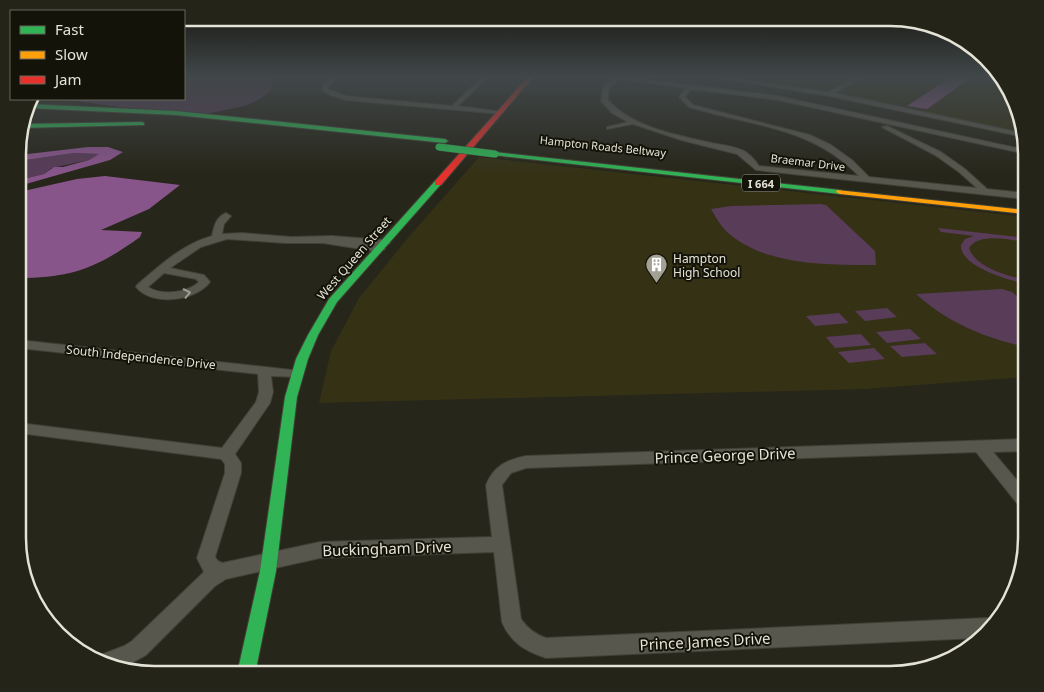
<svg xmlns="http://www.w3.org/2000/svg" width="1044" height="692" font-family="'Noto Sans',sans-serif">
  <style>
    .built { fill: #343115 }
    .green { fill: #583c58 }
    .water { fill: #88558b }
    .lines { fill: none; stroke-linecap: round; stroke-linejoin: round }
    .street-casing { stroke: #424137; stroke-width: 2 }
    .fast-casing { stroke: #424137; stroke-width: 2 }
    .slow-casing { stroke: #424137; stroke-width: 2 }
    .jam-casing { stroke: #424137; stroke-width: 2 }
    .street { fill: #58574e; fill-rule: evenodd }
    .fast { fill: #30b455; fill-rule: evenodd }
    .slow { fill: #ff9f0a; fill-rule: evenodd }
    .jam { fill: #e5322d; fill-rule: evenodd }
    .fast-bridge-casing { stroke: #424137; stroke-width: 8; stroke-linecap: butt }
    .fast-bridge { stroke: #30b455; stroke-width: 7 }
    .oneway { stroke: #9e9d92 }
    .labels { text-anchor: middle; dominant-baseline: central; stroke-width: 4; stroke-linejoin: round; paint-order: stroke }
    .far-street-label { font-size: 11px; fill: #e4e3d5; stroke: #141309 }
    .shield { fill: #141309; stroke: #a6a598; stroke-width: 1 }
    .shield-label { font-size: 11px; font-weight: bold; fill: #e4e3d5 }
    .street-label { font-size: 12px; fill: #e4e3d5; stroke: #141309 }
    .poi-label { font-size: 12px; fill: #e4e3d5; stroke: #141309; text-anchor: start }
    .near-street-label { font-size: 15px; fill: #e4e3d5; stroke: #141309 }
    .rim { fill: none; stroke: #e4e3d5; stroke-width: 2.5 }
  </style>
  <rect width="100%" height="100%" fill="#27261a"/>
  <path class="built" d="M777,77H1000L1008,86L1022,133L765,82Z
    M479,157L1026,217V377L865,389L319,403L331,351L359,298L407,239Z"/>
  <path class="green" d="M184,77H262L272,80L273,89L258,100L244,106L192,117L61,99H184Z
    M74,153L100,154L89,160L52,168L44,174L19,180V161Z
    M820,204L826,205L875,251L876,265C829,265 763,266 726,231C720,225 715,216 711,209L731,206Z
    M938,228L1026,238V242C1011,240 979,232 969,248C976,268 1008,276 1026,280V284C1009,280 960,267 961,245L965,239L974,236L941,232Z
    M1002,289L1012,292L1026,303V347C985,338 948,323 916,294Z
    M887,308L897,317L865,321L855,311Z
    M839,313L849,323L815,326L806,316Z
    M910,329L921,339L887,343L876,332Z
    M861,334L871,345L835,348L826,337Z
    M925,343L937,354L902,357L890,346Z
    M874,348L885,359L849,363L838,352Z"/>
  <path class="water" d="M951,77H972L927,109L907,106Z
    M88,147H108L123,152L110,160L19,186V180L44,174L54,167H63L89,160L99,154L74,153L19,161V155Z
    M105,176L180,185L149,209L101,230L142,232L140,237C97,268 71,278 19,278V192L77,179Z"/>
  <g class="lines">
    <defs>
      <path id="street" d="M332,77H338L329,86L328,89L346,96L452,106L482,77H488L458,106L504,112L501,114L345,100L330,95L322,90L324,84Z
        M611,77H626L778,96L1026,150V154L778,100L691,89L685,97L693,105L810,135L831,145L852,160L869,177L977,188L959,172L935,155L882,127L887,126L941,152L965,169L987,189L1026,193V199L756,170L737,154L681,140L633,124L607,129V127L628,122L612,113L601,101L603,88L613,78ZM619,79L686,88L679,97L689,107C751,126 811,126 859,176L759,166C755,160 749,153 742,150C733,146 722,145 712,143C677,135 633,128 608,100L609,88Z
        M712,77H725L828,92L856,77H863L835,93L1022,133L1024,137L829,96Z
        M226,213L231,216L224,224L222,234L242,233L291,237L332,236L385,240L390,243L385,246L375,245L384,247L385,249L380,252L323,243H285L227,239L201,247L170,268L204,275L210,282C196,301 152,307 136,287L137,285C160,265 183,244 212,236C214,226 216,217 226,213ZM164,273L196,279L199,282C187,293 162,296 148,287Z
        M19,340L301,371L303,374L301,377L271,376L273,392L270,403L235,454L241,463V473L215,557L218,561L222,563L320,542L492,537L486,485C494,466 506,460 526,456L1026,439V451L993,452L1026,491V509L1020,507L976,452L526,468L511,473L502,485L521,619C528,629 535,634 546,638L988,618L995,622L977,638L546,658C525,651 511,643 502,622L494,552L320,558L226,579L215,586L146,655L126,666L101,658L103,654L124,646L132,641L204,572L197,558L225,473V464L221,459L19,433V423L222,448L256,402L259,392L258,374L19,348Z"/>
      <path id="fast" d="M28,104L176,111L445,139L448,141L445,143L176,115L28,108Z
        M142,122L144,123V125L21,128L22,124Z
        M495,152L840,190L844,192L840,194L493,155V153Z
        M435,181L442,183L337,302L318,335L308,359L297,397L276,571L255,674H237L260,571L285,397L296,359L308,335L329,299Z"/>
      <path id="slow" d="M837,190L1026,210V214L840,194L836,192Z"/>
      <path id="jam" d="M528,77H533L441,185H435V181Z"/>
    </defs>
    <use href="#street" class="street-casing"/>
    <use href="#fast" class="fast-casing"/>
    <use href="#slow" class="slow-casing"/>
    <use href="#jam" class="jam-casing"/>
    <use href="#street" class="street"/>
    <use href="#fast" class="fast"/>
    <use href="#slow" class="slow"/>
    <use href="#jam" class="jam"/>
    <defs>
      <path id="fast-bridge" d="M439,147L495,154"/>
    </defs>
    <use href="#fast-bridge" class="fast-bridge-casing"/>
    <use href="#fast-bridge" class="fast-bridge"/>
  </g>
  <defs><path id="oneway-chevron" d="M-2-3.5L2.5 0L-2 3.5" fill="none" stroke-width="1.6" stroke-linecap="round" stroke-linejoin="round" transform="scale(1.25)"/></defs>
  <use class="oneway" href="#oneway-chevron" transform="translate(187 293) rotate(-12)"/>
  <linearGradient id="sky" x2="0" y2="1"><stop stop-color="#15150e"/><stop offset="0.44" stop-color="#414749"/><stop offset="1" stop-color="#414749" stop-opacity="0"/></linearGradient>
  <rect width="1044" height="174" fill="url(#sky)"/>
  <defs>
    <symbol id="building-pin" viewBox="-11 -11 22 30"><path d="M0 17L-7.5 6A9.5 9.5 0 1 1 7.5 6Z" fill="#a2a194" stroke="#141309"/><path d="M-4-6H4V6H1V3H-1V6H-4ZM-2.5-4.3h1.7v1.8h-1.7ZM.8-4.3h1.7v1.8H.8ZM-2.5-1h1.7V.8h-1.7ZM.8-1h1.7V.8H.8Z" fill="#fff"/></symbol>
  </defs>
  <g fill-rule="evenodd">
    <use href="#building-pin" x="644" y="252" width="25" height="34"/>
  </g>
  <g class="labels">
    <g class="far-street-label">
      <text transform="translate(603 146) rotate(6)">Hampton Roads Beltway</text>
      <text transform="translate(808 162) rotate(7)">Braemar Drive</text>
    </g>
    <rect class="shield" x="742" y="174.5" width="38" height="17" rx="4"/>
    <g class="shield-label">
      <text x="761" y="183">I 664</text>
    </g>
    <g class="street-label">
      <text transform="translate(354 258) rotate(-49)">West Queen Street</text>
      <text transform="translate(141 357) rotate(6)">South Independence Drive</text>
    </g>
    <g class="poi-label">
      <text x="673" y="258">Hampton<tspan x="673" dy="14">High School</tspan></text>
    </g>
    <g class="near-street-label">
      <text transform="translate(725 455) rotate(-2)">Prince George Drive</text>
      <text transform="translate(387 548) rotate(-2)">Buckingham Drive</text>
      <text transform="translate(705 641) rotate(-3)">Prince James Drive</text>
    </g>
  </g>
  <path d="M0 0H1044V692H0ZM154 26H890A128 128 0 0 1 1018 154V538A128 128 0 0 1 890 666H154A128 128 0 0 1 26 538V154A128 128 0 0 1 154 26Z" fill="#252419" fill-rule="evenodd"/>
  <path class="rim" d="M154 26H890A128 128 0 0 1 1018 154V538A128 128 0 0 1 890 666H154A128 128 0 0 1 26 538V154A128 128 0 0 1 154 26Z"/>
  <rect x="10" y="10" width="175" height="90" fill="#141309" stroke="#67665b"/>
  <rect x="20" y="26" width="25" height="8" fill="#30b455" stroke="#67665b"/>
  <text x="55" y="35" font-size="15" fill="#e4e3d5">Fast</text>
  <rect x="20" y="51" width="25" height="8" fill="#ff9f0a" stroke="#67665b"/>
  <text x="55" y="60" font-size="15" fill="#e4e3d5">Slow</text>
  <rect x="20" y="76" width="25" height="8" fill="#e5322d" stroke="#67665b"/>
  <text x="55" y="85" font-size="15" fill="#e4e3d5">Jam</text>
</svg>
